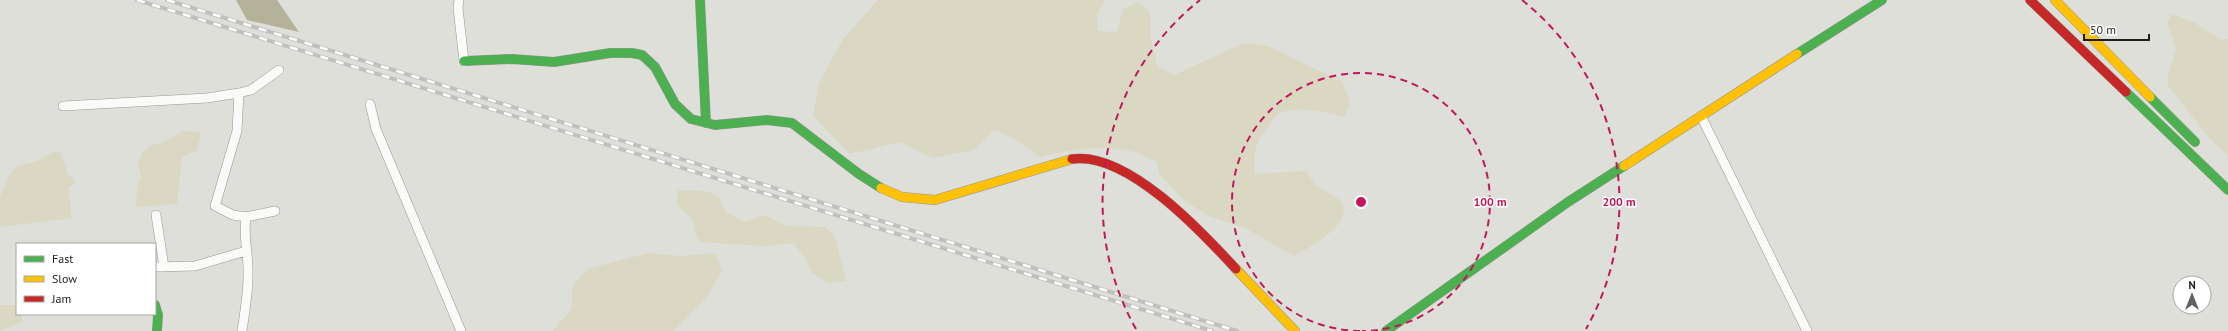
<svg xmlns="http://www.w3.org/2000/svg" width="2228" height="331" font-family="'PT Sans',sans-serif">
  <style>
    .green { fill: #dad7c2 }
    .water { fill: #b4b298 }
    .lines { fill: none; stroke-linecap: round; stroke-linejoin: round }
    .street-casing { stroke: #969692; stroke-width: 10 }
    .fast-casing { stroke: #969692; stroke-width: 10 }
    .slow-casing { stroke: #969692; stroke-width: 10 }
    .jam-casing { stroke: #969692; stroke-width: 10 }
    .street { stroke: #fafaf9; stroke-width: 9 }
    .fast { stroke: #4caf50; stroke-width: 9 }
    .slow { stroke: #ffc107; stroke-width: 9 }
    .jam { stroke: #c62828; stroke-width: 9 }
    .rail-casing { stroke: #c0c0bf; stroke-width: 4 }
    .rail { stroke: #fff; stroke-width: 2.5; stroke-dasharray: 8; stroke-linecap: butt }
    .ring { fill: none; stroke: #c2185b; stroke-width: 2; stroke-dasharray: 7 5 }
    .centre { fill: #c2185b; stroke: #fff; stroke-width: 2 }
    .ring-label { font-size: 12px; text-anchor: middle; font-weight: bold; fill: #c2185b; stroke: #fff; stroke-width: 3; stroke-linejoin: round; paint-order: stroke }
  </style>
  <rect width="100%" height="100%" fill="#dfdfda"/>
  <path class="green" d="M878,0H1105L1097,15L1098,31L1117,32L1123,9L1138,2L1150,12V34L1157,66L1174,75L1244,43L1268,46L1342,82L1350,101L1345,117C1327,113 1295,104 1278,114C1274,117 1270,124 1267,128C1254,144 1253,156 1255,174L1306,171C1309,176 1313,182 1317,186C1324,191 1332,193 1338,199C1361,221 1308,248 1294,256L1243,227L1208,216L1184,200L1159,174L1157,162C1148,158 1140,153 1131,151C1100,144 1069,150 1040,157L1015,139L994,130L973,150L933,158L900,142L850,154L813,116L819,83L843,39Z
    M2172,14L2195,23L2221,40L2228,39V156L2211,140L2168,86V76L2176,48L2167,22Z
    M183,131L201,132L197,151L182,157L177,204L136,207L137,188L141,176L138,165L141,154L150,146L164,142Z
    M52,152L61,153L68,174L76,183L68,188L72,218L0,227V197L8,177L17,166L38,161Z
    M678,190L706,191L718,196L726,212L744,222L765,215L786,226L825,227L835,237L846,281L828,283L811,272L805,257L793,243L766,246L699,242L694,228L693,220L677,205Z
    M649,253L681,256L715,253L722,271L708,295L674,331H553L572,308V287L587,269Z
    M0,305H17V314H22V322L0,330Z"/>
  <path class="water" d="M236,0H277L299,32L247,20Z"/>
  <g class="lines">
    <defs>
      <path id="street" d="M459,0L458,8L464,61
        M239,93L237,131L215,206L233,215L246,217
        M370,104L376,129L461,331
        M63,106L207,98L239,93L251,90L279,70
        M1701,116L1807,331
        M156,215L164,267
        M155,267L195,266L246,251
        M242,331C245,310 249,290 248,269C248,250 243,238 246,217L275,211"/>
      <path id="fast" d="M700,0L706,123
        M1797,54L1882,0
        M464,61L512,59L554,62L610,53H632L642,55L655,67L675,104L691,119L715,125L767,120L792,123L859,174L881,188
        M2126,92L2228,190
        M2150,97L2195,142
        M155,305L158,315L157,331
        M1386,331L1568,202L1624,166"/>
      <path id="slow" d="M2055,0L2150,97
        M1624,166L1797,54
        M881,188L902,197L935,200L1072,159
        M1236,269L1295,331"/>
      <path id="jam" d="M2030,0L2126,92
        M1072,159C1127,151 1202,232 1236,269"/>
    </defs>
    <use href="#street" class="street-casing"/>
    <use href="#fast" class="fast-casing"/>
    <use href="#slow" class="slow-casing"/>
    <use href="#jam" class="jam-casing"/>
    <use href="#street" class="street"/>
    <use href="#fast" class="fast"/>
    <use href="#slow" class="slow"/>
    <use href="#jam" class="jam"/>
    <defs>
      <path id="rail" d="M137,0L1212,331
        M167,0L1237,331"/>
    </defs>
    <use href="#rail" class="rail-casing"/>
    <use href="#rail" class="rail"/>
  </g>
  <g class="ring">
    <path d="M1360 331A129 129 0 1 1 1362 331"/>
    <path d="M1136 329A258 258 0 0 1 1200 0M1522 0A258 258 0 0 1 1586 329"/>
  </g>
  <circle cx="1361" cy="202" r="6" class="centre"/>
  <g class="ring-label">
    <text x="1490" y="206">100 m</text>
    <text x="1619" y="206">200 m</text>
  </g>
  <rect x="16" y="243" width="140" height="72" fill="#ffffff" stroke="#a5a5a3"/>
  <rect x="24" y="256" width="20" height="6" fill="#4caf50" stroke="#a5a5a3"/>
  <text x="52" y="263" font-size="12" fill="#1e1d1a">Fast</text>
  <rect x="24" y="276" width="20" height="6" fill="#ffc107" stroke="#a5a5a3"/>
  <text x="52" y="283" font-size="12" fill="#1e1d1a">Slow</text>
  <rect x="24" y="296" width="20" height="6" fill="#c62828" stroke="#a5a5a3"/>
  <text x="52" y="303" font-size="12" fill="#1e1d1a">Jam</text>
  <g transform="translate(2192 295)"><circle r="19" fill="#ffffff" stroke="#a5a5a3"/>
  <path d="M0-3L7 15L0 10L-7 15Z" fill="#62615d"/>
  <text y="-6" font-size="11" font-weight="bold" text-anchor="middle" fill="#1e1d1a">N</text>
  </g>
  <path d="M2084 34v6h65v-6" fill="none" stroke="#1e1d1a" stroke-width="2"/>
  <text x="2090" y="34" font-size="12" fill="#1e1d1a" stroke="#ffffff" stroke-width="3" paint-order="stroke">50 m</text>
</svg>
